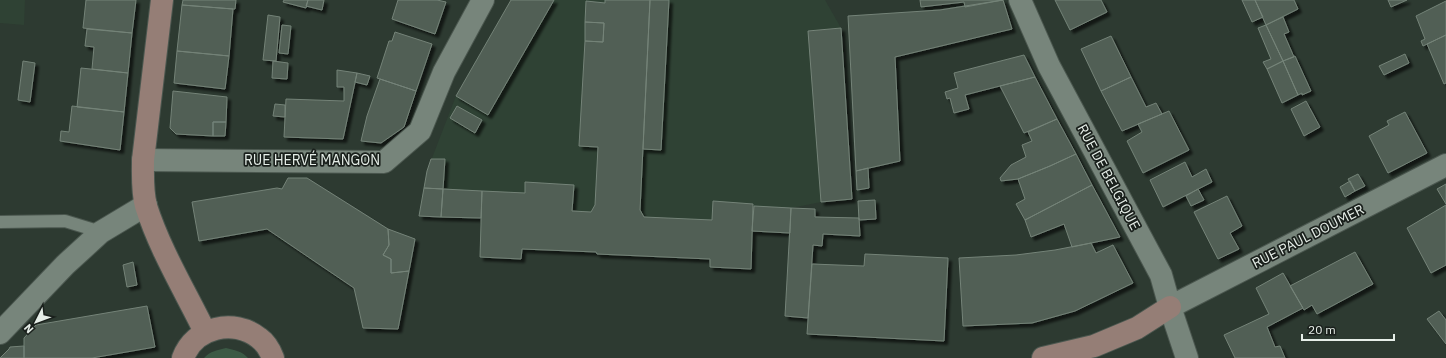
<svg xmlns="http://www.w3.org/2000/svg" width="1446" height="358" font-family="'IBM Plex Sans',sans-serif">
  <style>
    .built { fill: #2f4234 }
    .green { fill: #3c5a45 }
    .building { fill: #515e54; stroke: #748378; filter: url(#shadow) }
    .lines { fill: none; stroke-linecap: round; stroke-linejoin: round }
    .lane-casing { stroke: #4b574f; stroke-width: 14 }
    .street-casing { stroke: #4b574f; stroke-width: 24 }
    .secondary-casing { stroke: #4b574f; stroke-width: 24 }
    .lane { stroke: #77857b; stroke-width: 12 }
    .street { stroke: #77857b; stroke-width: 22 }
    .secondary { stroke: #957e76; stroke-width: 22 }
    .labels { text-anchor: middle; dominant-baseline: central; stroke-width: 3.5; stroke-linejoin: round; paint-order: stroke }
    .street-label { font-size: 14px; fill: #e6eee8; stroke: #1a201c }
  </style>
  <defs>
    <filter id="shadow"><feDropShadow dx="3.5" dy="3.5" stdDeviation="1" flood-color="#0009"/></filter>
  </defs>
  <rect width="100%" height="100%" fill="#2d3a31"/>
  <path class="built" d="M0,0H25L24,25L0,23Z
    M511,0H825L841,28L852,199L821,202L791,208L790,233L753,232L751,269L710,267V259L597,254L596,252L523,249L521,259L480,257L481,218L419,216L427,171L456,96Z"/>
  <path class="green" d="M226,348C234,350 242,351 248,358H204C210,351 218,350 226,348Z"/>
  <path class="building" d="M86,0H136L132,33L83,28Z
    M183,0H236L235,9H233L182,5Z
    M284,0H308L306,8L283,2Z
    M308,0H324L322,10L306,6Z
    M398,0H437L446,2L435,34L392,19Z
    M511,0H554L488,115L456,96Z
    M605,0H650L640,210L644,217L712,220L713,201L753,204L751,269L710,267V259L597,254L596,252L522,249L521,259L480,257L482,191L525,193V182L574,185L572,211L591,212L595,205L598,147L579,146L585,41L603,42L604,23L585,22L586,1L605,3Z
    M650,0H669L661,150L643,149Z
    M920,0H1003L965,7L964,2L921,7Z
    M1003,0L1012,29L895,57L900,161L856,171L848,16L940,10Z
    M1055,0H1101L1107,12L1070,30Z
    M1242,0H1255L1263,17L1252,22Z
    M1255,0H1294L1298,9L1266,25Z
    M1388,0H1407L1391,7Z
    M1446,1V35L1423,46L1421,41L1425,39L1416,16Z
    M182,5L233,9L229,56L177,51Z
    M268,15L280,17L276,61L263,60Z
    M1283,17L1289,32L1284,34L1294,57L1283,61L1266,25Z
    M585,22L604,23L603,42L585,41Z
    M282,25L291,26L288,54L279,53Z
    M1266,25L1283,61L1267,69L1263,62L1271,59L1258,28Z
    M841,28L852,199L821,202L808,31Z
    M87,29L132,33L128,73L92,69L94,47L85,46Z
    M395,32L432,44L416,91L377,78L389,41H392Z
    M1446,35V83L1444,84L1427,44Z
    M1111,36L1131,77L1101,91L1081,49Z
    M177,51L229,56L225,89L174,83Z
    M1405,54L1409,63L1384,75L1379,66Z
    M1024,55L1035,77L965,95L969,109L954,113L950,98L947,99L945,92L958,88L954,73Z
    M1295,56L1311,91L1302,95V93L1298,95L1283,61Z
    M23,61L35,63L30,102L18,100Z
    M273,61L288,63L287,79L272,78Z
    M1283,61L1298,95L1282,103L1267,69Z
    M81,68L128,73L124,112L77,107Z
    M337,70L357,73L343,139L284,137L286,99L344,101V87H337Z
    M357,73L370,76L367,85L355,82Z
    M1035,77L1057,119L1024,133L1000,86Z
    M1131,77L1146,107L1156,103L1162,114L1122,131L1101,91Z
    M380,79L416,91L404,127L381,143L361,141L367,116Z
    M173,91L227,97L226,122H213V136L176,134L170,128Z
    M1306,101L1320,127L1304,136L1291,109Z
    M275,104L285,105V117L273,116Z
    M72,106L124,112L120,150L60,141L61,131L69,132Z
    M457,106L482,120L475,133L450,118Z
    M1169,111L1189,150L1143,173L1127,141L1142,132L1138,124Z
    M1405,112L1427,153L1388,173L1369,136L1389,125L1387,121Z
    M1057,119L1076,154L1050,166L1018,179L1001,181L1000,178L1011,165L1026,157L1022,145L1032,141L1028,132Z
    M213,122H226L225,136H213Z
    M1076,154L1092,185L1025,220L1016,204L1025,199L1018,179L1050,166Z
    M431,159H445L443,189L424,188L427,171Z
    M1185,162L1192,177L1206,169L1212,182L1163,207L1150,180Z
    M868,168L869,188L857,190L856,171Z
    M1358,174L1365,186L1355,191L1348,179Z
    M288,178H307L388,229L389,245L383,255L391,259V273L409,271L398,329L363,328L354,288L267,229L199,241L192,202L277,188L282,189Z
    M1350,181L1355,191L1345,197L1340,187Z
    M1446,184V204L1437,189Z
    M1092,185L1120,237L1072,247L1064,224L1031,237L1025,220Z
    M424,188L443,189L441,217L419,216Z
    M443,189L482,191L481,218L441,217Z
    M1198,189L1204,200L1191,206L1186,196Z
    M1227,196L1242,226L1230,233L1239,249L1218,259L1194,212Z
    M875,200L876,219L859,220L858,201Z
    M1446,205V265L1431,273L1407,228Z
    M754,206L791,208L790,233L752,231Z
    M791,208L815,209V217L859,218L860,236L823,234L822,246L813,245L808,318L785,316Z
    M388,229L415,239L409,271L391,273V259L383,255L389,245Z
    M1091,243L1096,253L1113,245L1133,283L1075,311L1032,323L963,326L959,258L1016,255L1055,250Z
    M1355,252L1373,284L1317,314L1312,305L1304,310L1290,286Z
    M865,254L948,258L944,341L807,334L812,264L864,266Z
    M133,262L137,285L127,287L123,265Z
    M1283,273L1303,308L1267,327L1275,347L1280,346L1285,358H1235L1224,335L1269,314L1256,288Z
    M147,306L155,347L92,358H24V338L36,325Z
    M1439,311L1446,320V344L1427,319Z
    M24,346V358H0L9,349L10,347Z"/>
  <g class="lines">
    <defs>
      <path id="lane" d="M0,222L65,221L101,232"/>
      <path id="street" d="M1020,0L1049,66L1161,275L1170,307L1187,358
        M143,160L384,162L420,131L444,72L483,0
        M1170,307L1446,165
        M0,333L65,265L101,232L146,205"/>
      <path id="secondary" d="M162,0L143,160C143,175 142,191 146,206C160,250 185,291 205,332
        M183,358C194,327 234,318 259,338C266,343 270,350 273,358
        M1043,358L1094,346L1137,328L1170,307"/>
    </defs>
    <use href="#lane" class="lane-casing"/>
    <use href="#street" class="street-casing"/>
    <use href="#secondary" class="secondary-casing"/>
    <use href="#lane" class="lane"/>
    <use href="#street" class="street"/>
    <use href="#secondary" class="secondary"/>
  </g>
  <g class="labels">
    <g class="street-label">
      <text x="312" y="160">RUE HERVÉ MANGON</text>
      <text transform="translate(1109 177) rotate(62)">RUE DE BELGIQUE</text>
      <text transform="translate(1308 236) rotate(-27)">RUE PAUL DOUMER</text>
    </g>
  </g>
  <g transform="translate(36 322) rotate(228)" stroke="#1a201c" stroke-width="3" paint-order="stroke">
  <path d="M0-3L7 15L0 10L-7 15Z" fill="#e6eee8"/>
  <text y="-6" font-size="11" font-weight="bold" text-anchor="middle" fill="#e6eee8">N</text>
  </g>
  <path d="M1302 334v6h92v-6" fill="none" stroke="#e6eee8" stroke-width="2"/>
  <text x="1308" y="334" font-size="12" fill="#e6eee8" stroke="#1a201c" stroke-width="3" paint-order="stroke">20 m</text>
</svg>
